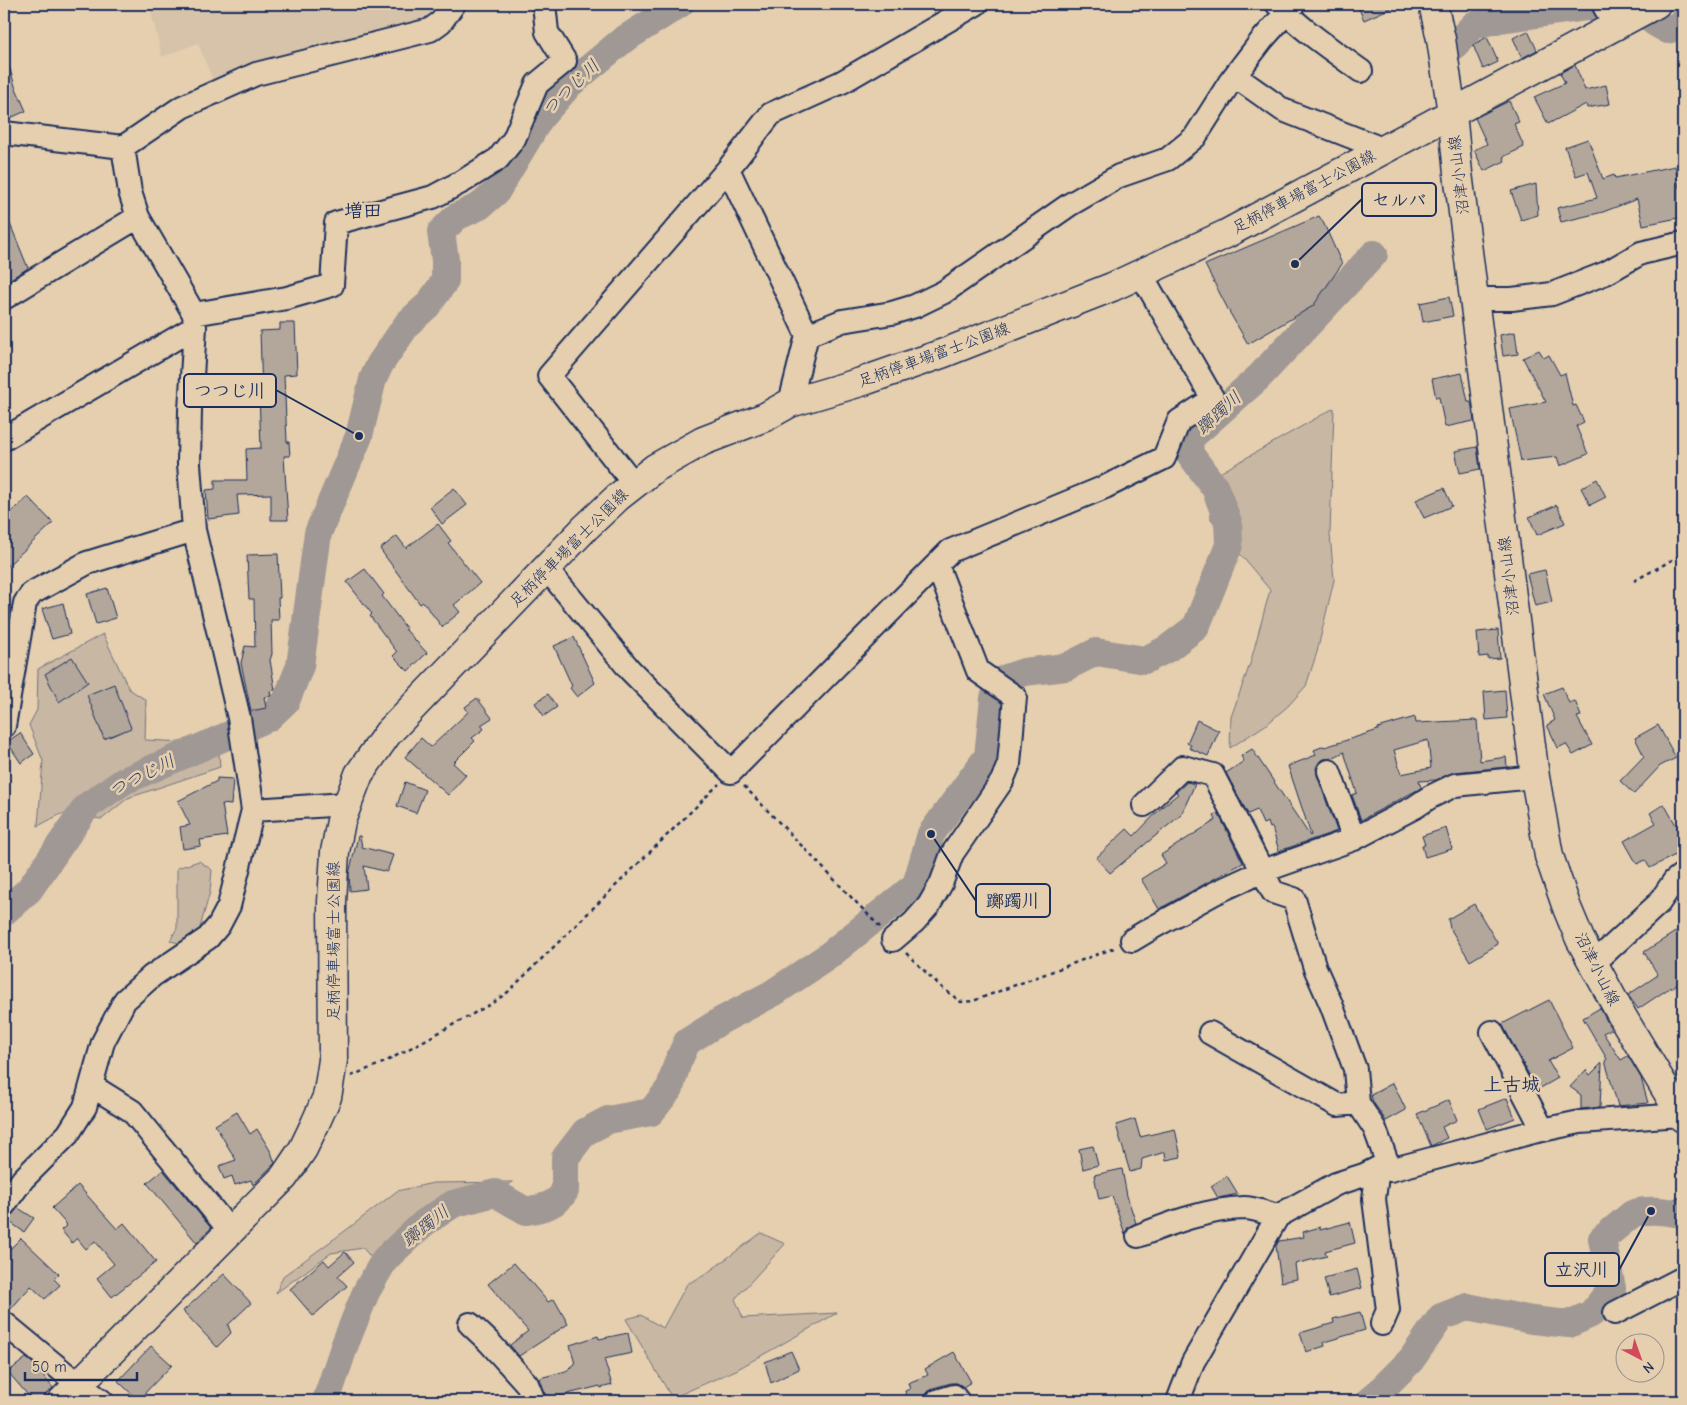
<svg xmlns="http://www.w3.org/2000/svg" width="1687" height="1405" font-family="'Comic Neue','Klee One',sans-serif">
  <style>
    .built { fill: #d6c3a9 }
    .green { fill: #c8b7a3; stroke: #727380 }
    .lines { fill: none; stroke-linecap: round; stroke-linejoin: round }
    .stream { stroke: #6b6e7e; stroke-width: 4.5 }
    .river { stroke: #a09894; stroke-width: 28 }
    .building { fill: #b3a79b; stroke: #1b2f5e; fill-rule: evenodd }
    .minor-casing { stroke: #1b2f5e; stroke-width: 26 }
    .major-casing { stroke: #1b2f5e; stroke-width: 31 }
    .path { stroke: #1b2f5e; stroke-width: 2.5; stroke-dasharray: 4 4; stroke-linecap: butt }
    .minor { stroke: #e5cfaf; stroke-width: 22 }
    .major { stroke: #e5cfaf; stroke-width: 28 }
    .labels { text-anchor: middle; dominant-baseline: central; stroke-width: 5; stroke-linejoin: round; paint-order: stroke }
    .street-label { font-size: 16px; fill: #1b2f5e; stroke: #e5cfaf }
    .water-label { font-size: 18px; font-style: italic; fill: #2f3f66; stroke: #e5cfaf }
    .quarter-label { font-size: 19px; font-weight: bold; fill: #1b2f5e; stroke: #e5cfaf }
    .leader { fill: none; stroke: #1b2f5e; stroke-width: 2 }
    .callout-dot { fill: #1b2f5e; stroke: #e5cfaf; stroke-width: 2 }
    .callout { fill: #e5cfaf; stroke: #1b2f5e; stroke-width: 2 }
    .callout-label { font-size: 18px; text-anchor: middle; font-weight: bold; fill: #1b2f5e }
  </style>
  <rect width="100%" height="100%" fill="#e5cfaf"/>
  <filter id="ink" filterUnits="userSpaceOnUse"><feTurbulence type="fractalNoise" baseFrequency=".02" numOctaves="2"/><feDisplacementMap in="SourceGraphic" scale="10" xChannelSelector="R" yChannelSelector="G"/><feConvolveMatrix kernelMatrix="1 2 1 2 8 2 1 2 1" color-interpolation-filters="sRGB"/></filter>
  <g filter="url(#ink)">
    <path class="built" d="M149,4H445L443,7L421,23L213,81L198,43L162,57Z"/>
    <path class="green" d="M1334,408L1330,534L1334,580L1317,652L1306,686L1288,706L1267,724L1230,748L1231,717L1250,664L1270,590L1211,519L1209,479Z
      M103,634L129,689L146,700L145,740L184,742L217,726L220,767L128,798L102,819L61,814L38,826L43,761L29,725L37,710L38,669Z
      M199,861L212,870L210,892L199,931L185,944L170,941L177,928V868Z
      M513,1182L374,1261L363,1248L331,1253L276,1293L283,1276L345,1231L397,1191L433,1183Z
      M761,1233L785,1244L735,1299L743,1318L837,1313L736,1370L672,1398L626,1319L641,1315L663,1328L687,1284L703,1276Z"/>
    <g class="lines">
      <path class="stream" d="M1638,1212L1683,1198"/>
      <path class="river" d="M1639,4L1654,22L1668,30L1683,23
        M1452,48L1474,25L1500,19L1587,7L1614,11L1627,4
        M4,912L29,890L87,806L124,781L268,718L286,701L300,666L318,533L359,436L373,379L380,364L408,323L428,305L445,281V260L441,232L456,217L480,206L496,192L540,118L570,84L623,40L680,4
        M326,1401L345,1344L366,1292L385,1259L424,1223L453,1204L495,1193L526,1211C542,1208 556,1206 565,1191V1158L585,1132L608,1120L651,1112L670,1088L677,1064L687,1042L722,1020L773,993L827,957L916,885L931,834L988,756L994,698L1006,678L1024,672L1066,667L1096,652L1145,660L1167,649L1196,627L1229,545L1228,522L1215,488L1190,454L1189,439L1259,377L1374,254
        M1370,1401L1411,1360L1441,1317L1467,1307L1532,1320L1569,1324L1591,1314L1612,1288L1602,1239L1632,1214C1648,1208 1667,1212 1683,1214"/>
    </g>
    <path class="building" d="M1370,4H1400L1364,20L1359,9Z
      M1528,31L1537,50L1522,58L1513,38Z
      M1487,37L1498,62L1483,69L1473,45Z
      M7,59L15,86L26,111L8,119L4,110V60Z
      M1575,65L1585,90L1606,85L1610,104L1587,108L1586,104L1548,124L1534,97L1565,83L1560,73Z
      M1509,101L1519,122L1514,124L1524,147L1503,157L1505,161L1484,171L1474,150L1487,144L1475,118Z
      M1588,139L1603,179L1614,175L1615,178L1675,166L1679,188L1683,187V217L1643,225L1637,199L1603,212L1561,222L1557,208L1597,198L1588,172L1576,176L1565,147Z
      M1536,184L1538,215L1521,220L1511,191Z
      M4,209L28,268L4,283Z
      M1319,216L1324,224L1342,264L1313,306L1248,344L1230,313L1205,265Z
      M1449,297L1453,316L1423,322L1420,303Z
      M280,323H295L297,374L284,375L287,442H289L290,456H284L288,520H271V494L237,495L239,515L208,519L206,490L215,489V480H247L246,449L261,448L259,394H262L260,331L280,330Z
      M1515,332L1518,354L1503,356L1500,335Z
      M1539,350L1544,358L1549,355L1560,375L1565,373L1573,406L1576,405L1584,422L1576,426L1588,454L1560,466L1557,457L1521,461L1510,409L1546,402L1523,358Z
      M1462,373L1468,402H1471L1474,421L1445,427L1439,397L1436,398L1432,379Z
      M1477,447L1480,469L1460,473L1455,451Z
      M1597,479L1606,497L1590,505L1581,488Z
      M454,488L467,505L442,524L430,507Z
      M1444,488L1452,506L1424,518L1416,500Z
      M28,497L53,523L4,569V519Z
      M1557,505L1565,523L1537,535L1529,517Z
      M438,524L451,541L448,543L480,583L454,605L460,612L442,627L423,602L420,604L380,549L397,536L406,548Z
      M278,554L280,598H278L279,620H271L272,654L270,660L275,690L270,691L271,696L264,697L266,708L251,711L241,663L245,646L255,647L254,599H249L247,555Z
      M365,569L384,594L382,596L406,628L405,629L427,653L408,671L393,656L397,652L370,616L372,614L347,582Z
      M1545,570L1552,602L1535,606L1527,574Z
      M107,588L116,618L96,624L87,594Z
      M63,603L70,634L52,639L42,609Z
      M1498,630L1500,658L1488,659V656L1479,657L1477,632Z
      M574,637L595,683L577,697L570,688L572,686L554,646Z
      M72,657L88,682L59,702L45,674Z
      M114,684L131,728L104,739L87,695Z
      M1562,687L1569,703L1575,701L1581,716L1577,717L1592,745L1573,755L1566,744L1558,748L1547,725L1555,720L1544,694Z
      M1505,690L1507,718L1486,720L1484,692Z
      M548,694L557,707L544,716L535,703Z
      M477,698L492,718L481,725L484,729L472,738L475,741L453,763L466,775L448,795L405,757L421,738L431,747L468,712L465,707Z
      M1415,717L1416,723L1477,720L1480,761L1506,757L1507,767L1454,772L1436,780L1419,781L1421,788L1361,820L1352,795L1357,793L1344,752L1332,758L1324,759L1319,762L1316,768L1317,775L1337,831L1279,851L1272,827L1270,828L1268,822L1263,824L1257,810L1248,814L1226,773L1244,761L1241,756L1252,749L1310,836L1311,835L1288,766L1316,755L1314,750L1324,746L1325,747L1372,732L1378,730V728ZM1428,740L1431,768L1401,774L1394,750Z
      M1197,720L1219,731L1208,756L1189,748L1191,745L1187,743Z
      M1658,725L1676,758L1660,766L1634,794L1620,781L1644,756L1635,738Z
      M20,733L34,754L21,763L7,742Z
      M217,778L233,779L231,805L222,804L227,836L200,840L201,846L183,849L180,827L190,825L178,801L217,781Z
      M405,782L425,790L416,813L397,806Z
      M1187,782L1195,784L1181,815L1110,873L1096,858L1127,829L1134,836L1162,807L1178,794L1176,792Z
      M1664,804L1676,825L1679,822L1683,830V851L1650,868L1645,860L1637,864L1624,841L1656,823L1650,813Z
      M1218,813L1243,863L1159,909L1141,879L1166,863L1161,855L1216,820L1214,816Z
      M1446,828L1452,849L1425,857L1422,845H1425L1422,836Z
      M358,836H360L362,847L393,855L387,872L364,866L367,889L350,891L349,874Z
      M1474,904L1498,944L1470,961L1450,928L1448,919Z
      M1683,927V979L1672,988L1671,987L1638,1009L1628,995L1658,975L1644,952Z
      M1549,1000L1573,1048L1548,1061L1558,1078L1537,1090L1502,1024Z
      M1600,1008L1611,1029L1603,1033L1621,1060L1628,1056L1641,1078L1648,1103L1618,1106L1605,1061L1607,1059L1583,1018Z
      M1602,1063L1600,1107L1581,1109V1095L1570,1087L1586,1070L1590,1075Z
      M1393,1083L1406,1110L1386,1121L1373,1102L1371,1095Z
      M1507,1098L1515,1118L1487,1129L1479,1109Z
      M1449,1100L1457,1120L1442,1127L1447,1138L1431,1146L1417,1114Z
      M237,1112L250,1134L257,1129L271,1152L275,1163L253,1185L251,1180L235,1185L232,1176L224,1179L219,1166L236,1160L215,1125Z
      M1135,1119L1140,1137L1175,1129L1181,1157L1166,1160L1165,1152L1142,1159L1141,1169L1130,1172L1116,1125Z
      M1093,1146L1098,1165L1083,1169L1079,1149Z
      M1122,1169L1127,1196L1136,1223L1128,1227L1125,1234L1112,1196L1099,1199L1094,1175Z
      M163,1170L211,1228L197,1243L147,1183Z
      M1227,1176L1238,1194L1218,1198L1211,1186Z
      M78,1185L117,1229L124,1223L156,1262L112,1297L97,1278L114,1264L95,1241L86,1249L77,1238L72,1243L61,1230L67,1225L52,1208Z
      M18,1208L34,1218L24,1232L7,1220Z
      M1350,1222L1355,1243L1325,1251L1327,1256L1295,1264L1297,1279L1281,1282L1276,1246L1279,1241L1304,1237L1303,1232L1320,1227V1230Z
      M21,1238L59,1274L54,1279L60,1285L45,1299L31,1286L10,1310L4,1304V1255Z
      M345,1252L354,1262L338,1276L347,1286L313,1316L290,1289L324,1260L329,1266Z
      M514,1263L548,1302L554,1299L568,1324L519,1356L510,1345L528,1331L488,1284Z
      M1357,1269L1362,1288L1329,1297L1324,1278Z
      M224,1274L251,1303L228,1325L231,1333L217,1347L183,1311Z
      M1360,1312L1365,1330L1324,1342L1325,1346L1306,1352L1300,1333L1334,1323L1333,1319Z
      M628,1333L632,1353L604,1359L612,1385L601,1388L600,1386L547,1399L540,1378L566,1371L575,1364L570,1345L598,1336L599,1339Z
      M151,1346L172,1365L138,1400L118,1381Z
      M791,1351L799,1369L771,1383L765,1362Z
      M954,1352L971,1382L963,1387L957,1383H951L933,1388L928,1392L925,1396L912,1401H907L905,1391L910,1389L908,1383L928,1375L925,1369Z
      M26,1358L34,1364L53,1388L38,1401H33L8,1372Z"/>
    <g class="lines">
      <defs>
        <path id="minor" d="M1277,4C1302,30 1332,50 1361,71
          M1603,4L1615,26
          M1235,76L1283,110L1385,150
          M4,133L123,147L182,107L256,74L430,30L441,22L454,4
          M123,147L130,192L138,217L194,314L195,327L190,410L189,464L194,530L239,718L253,810L346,804
          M728,169L807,335
          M4,298L138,217
          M1475,299H1512L1552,294L1606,273L1641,253L1683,243
          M194,314L287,298L332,285L336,223L433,197L465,180L498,159L514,139L537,84L565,61L547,32L544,4
          M790,403L807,335L842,321L892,313L915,306L944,292L1069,205L1119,176L1168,159L1195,137L1230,82L1262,40L1294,4
          M4,439L195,327
          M634,484L549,376L728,169L771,114L842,82L976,4
          M546,568L630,670L731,772L950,551L1105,487L1164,458L1179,421L1213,399L1141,274
          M4,726L25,603L32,593L87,563L194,530
          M1329,771L1354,839
          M1144,805L1183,767L1213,775L1273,892L1294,899L1315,968L1331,1004L1355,1069L1358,1103L1337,1105L1210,1033
          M893,940L914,922L929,905L941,884L952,854L1002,781L1009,764L1015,697L978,671L937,565
          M1132,940L1152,928L1215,893L1263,871L1354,839L1415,807L1430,797L1455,785L1535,777
          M1593,964L1659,903L1674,881L1683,874
          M1492,1032L1543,1130
          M92,1086L132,1111L231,1232
          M1358,1103L1375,1129L1390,1170
          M1378,1168L1374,1199L1388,1310L1382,1324
          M4,1205L23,1179L68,1134L85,1107L103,1042L125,1000L152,976L208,938L219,925L229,906L253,810
          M1138,1236C1171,1223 1208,1209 1244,1208C1255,1208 1268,1214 1278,1216
          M1615,1313L1683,1278
          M4,1323L78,1384L102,1401
          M470,1324L489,1342L527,1384L534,1401
          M937,1401L954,1396L958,1401
          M1178,1401L1193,1362L1278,1216L1336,1184L1364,1175L1378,1168L1390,1170L1533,1132L1580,1122L1681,1115"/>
        <path id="major" d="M1433,4L1441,39L1452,113L1458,173L1535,777L1549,856L1567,908L1580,939L1622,1016L1683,1118
          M62,1401L284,1177L303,1149L315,1124L327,1097L329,1086L333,1060L332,902L335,852L341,821L359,774L388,733L585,528L618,497L655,468L703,441L765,417L790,403L861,382L944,353L1112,287L1226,234L1656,4"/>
      </defs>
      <use href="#minor" class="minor-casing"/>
      <use href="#major" class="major-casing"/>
      <path class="path" d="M1634,581L1683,554
        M744,786L881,928
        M906,953L940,986L961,1002L973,1001L1117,947
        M351,1076L385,1062L491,1004L508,992L719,784"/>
      <use href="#minor" class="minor"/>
      <use href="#major" class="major"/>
    </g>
  </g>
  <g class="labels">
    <g class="street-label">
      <text transform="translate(1459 175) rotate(-97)">沼津小山線</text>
      <text transform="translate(1304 192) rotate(-28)">足柄停車場富士公園線</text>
      <text transform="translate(934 355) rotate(-20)">足柄停車場富士公園線</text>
      <text transform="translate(569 548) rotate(-45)">足柄停車場富士公園線</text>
      <text transform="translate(1509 576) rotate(-97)">沼津小山線</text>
      <text transform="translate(334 941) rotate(-90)">足柄停車場富士公園線</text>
      <text transform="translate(1597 969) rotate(63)">沼津小山線</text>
    </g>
    <g class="water-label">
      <text transform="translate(571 88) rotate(-44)">つつじ川</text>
      <text transform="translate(1219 413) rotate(-42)">躑躅川</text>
      <text transform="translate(142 776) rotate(-27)">つつじ川</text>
      <text transform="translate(426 1226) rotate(-38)">躑躅川</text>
    </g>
    <g class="quarter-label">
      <text x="363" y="211">増田</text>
      <text x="1512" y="1085">上古城</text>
    </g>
  </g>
  <path class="leader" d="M1295 264L1362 199M359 436L276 390M931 834L976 901M1651 1211L1619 1270"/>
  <g class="callout-dot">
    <circle cx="1295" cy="264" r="5"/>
    <circle cx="359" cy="436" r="5"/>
    <circle cx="931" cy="834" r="5"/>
    <circle cx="1651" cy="1211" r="5"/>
  </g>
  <g class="callout">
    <rect x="1362" y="183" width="74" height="33" rx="5"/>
    <rect x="184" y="374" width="92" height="33" rx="5"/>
    <rect x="976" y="884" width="74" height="33" rx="5"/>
    <rect x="1545" y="1253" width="74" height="33" rx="5"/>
  </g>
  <g class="callout-label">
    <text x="1399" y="206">セルバ</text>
    <text x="230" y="397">つつじ川</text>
    <text x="1013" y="907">躑躅川</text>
    <text x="1582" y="1276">立沢川</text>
  </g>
  <rect width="1687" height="1405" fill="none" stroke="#e5cfaf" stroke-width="20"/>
  <rect x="10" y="10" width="1667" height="1385" fill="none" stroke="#1b2f5e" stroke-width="2" filter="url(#ink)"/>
  <g transform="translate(1640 1358) rotate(139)"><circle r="24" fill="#e5cfaf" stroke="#948f8f"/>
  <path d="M0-4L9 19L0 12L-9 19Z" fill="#d1495b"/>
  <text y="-8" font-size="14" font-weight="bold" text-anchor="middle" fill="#1b2f5e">N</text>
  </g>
  <path d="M25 1372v8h112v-8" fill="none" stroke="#1b2f5e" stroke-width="2.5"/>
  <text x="32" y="1372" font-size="15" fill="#1b2f5e" stroke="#e5cfaf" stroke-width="4" paint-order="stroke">50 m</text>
</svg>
